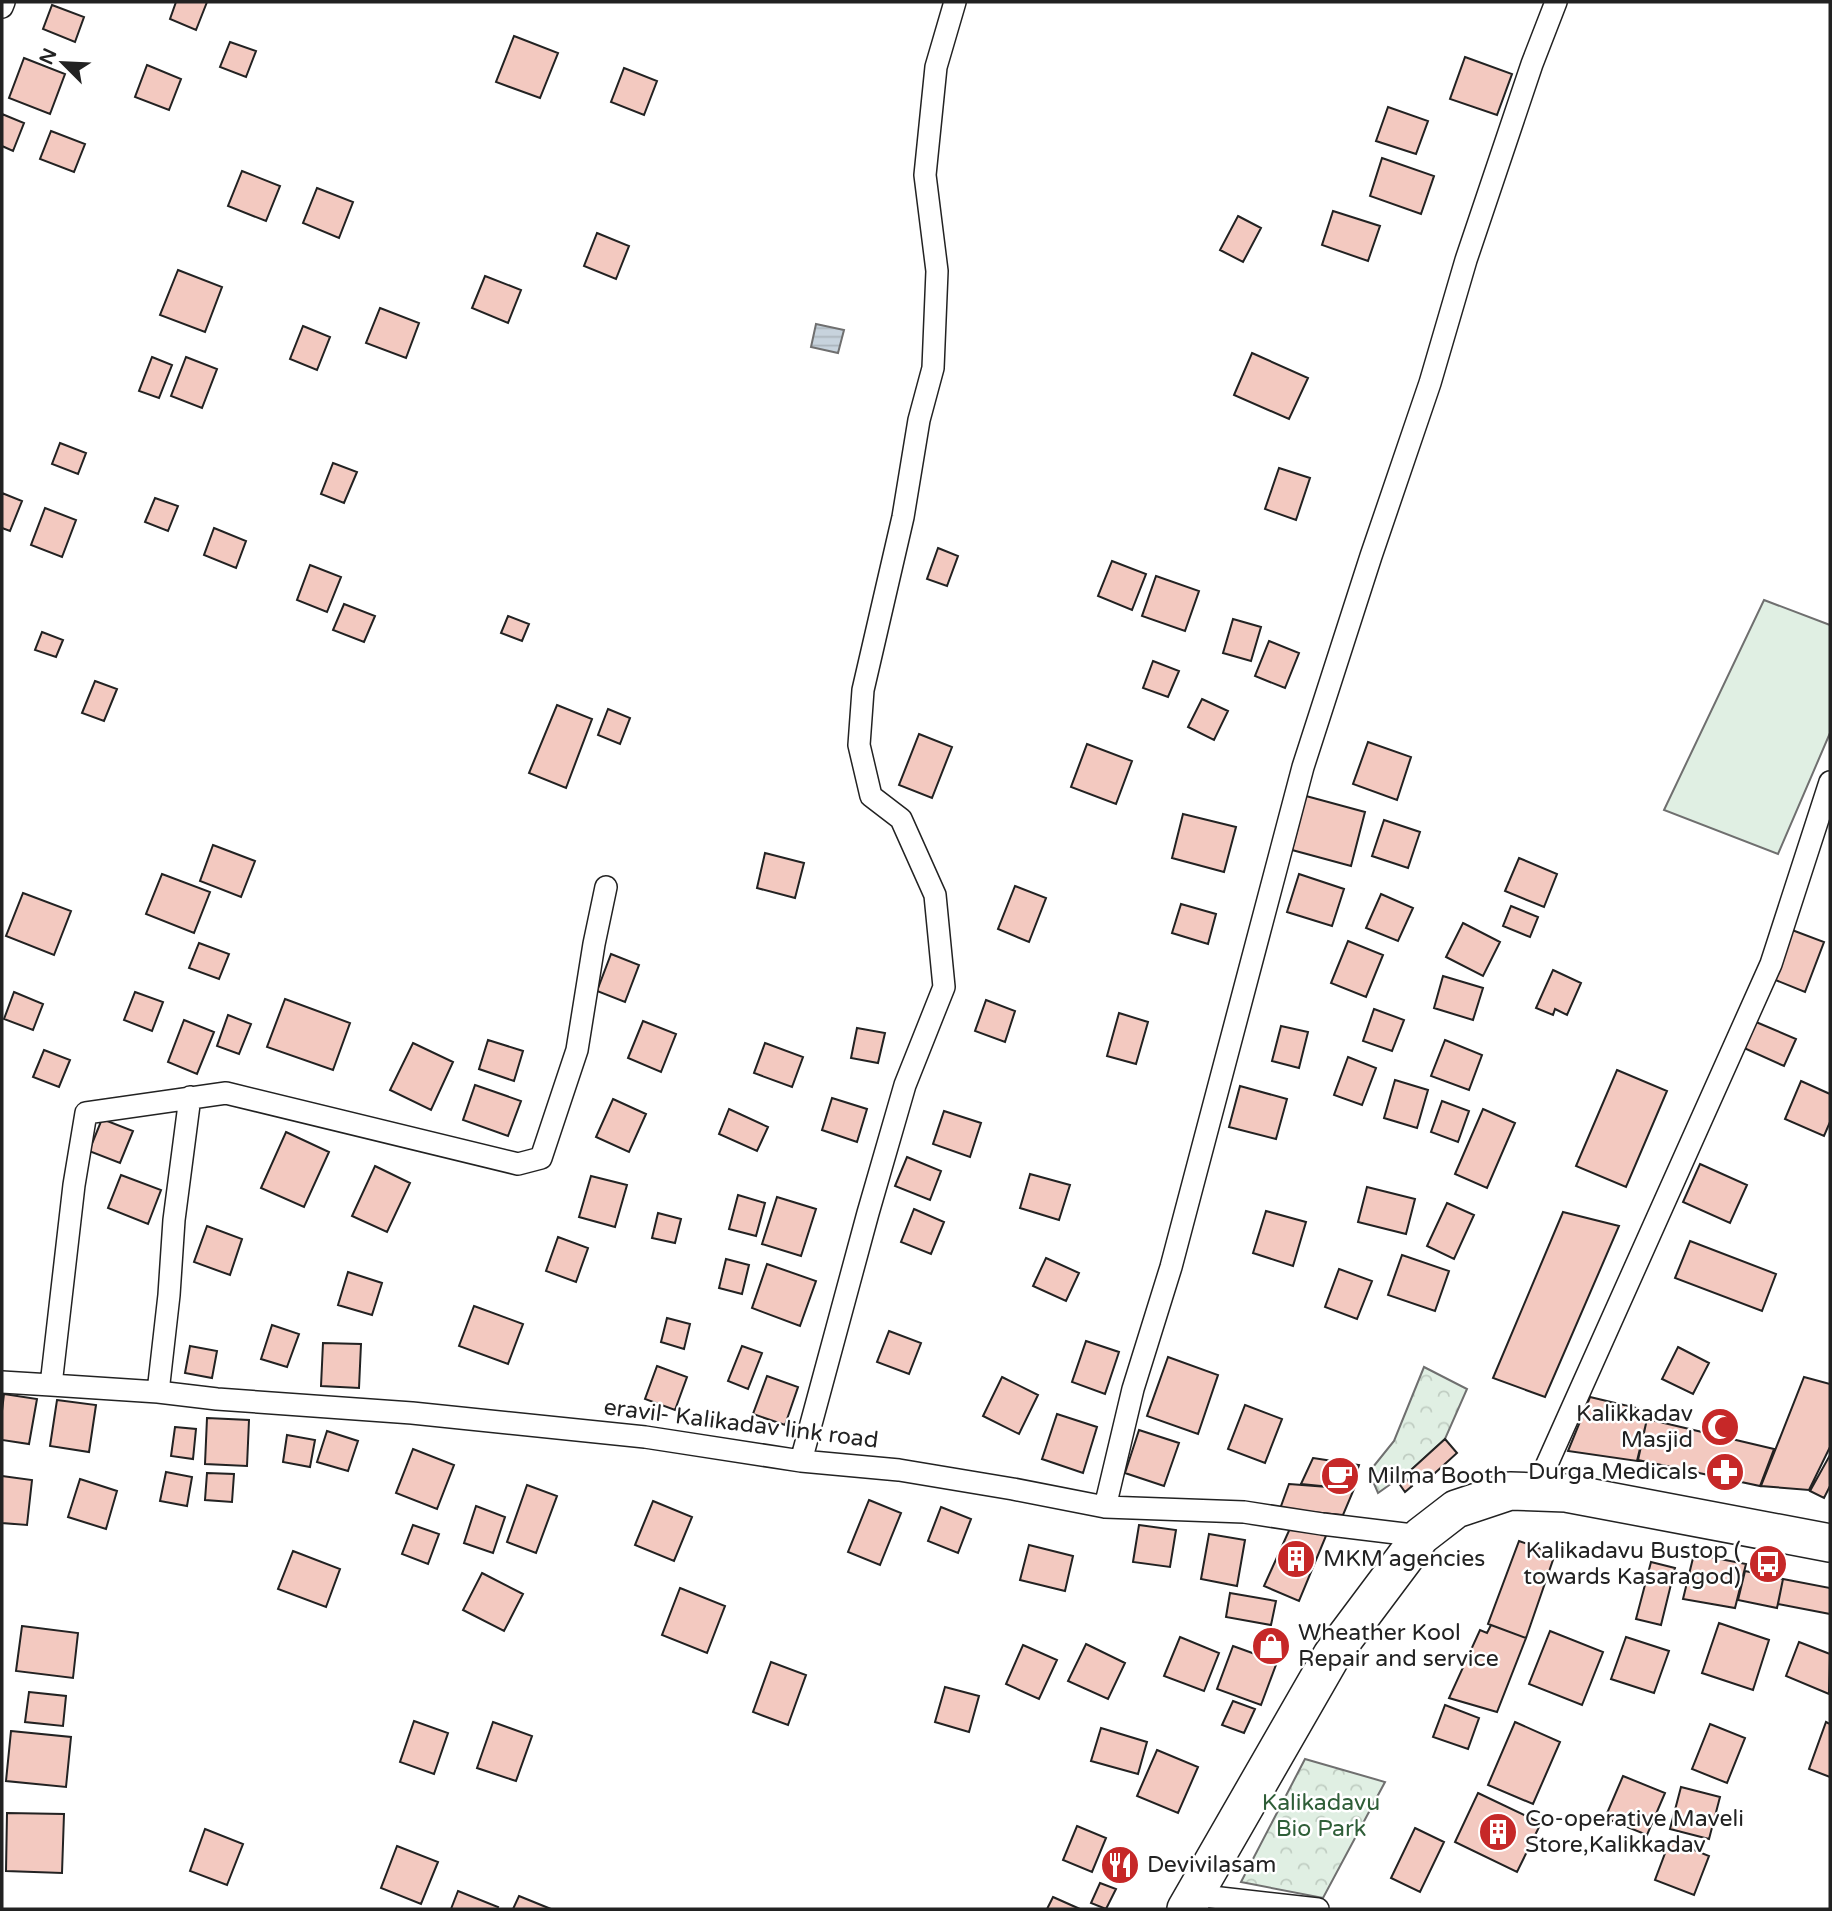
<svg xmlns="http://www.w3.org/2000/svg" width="1832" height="1911" font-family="'Varela Round',sans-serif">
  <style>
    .forest { fill: url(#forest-crowns); stroke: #6f6f6f; stroke-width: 2 }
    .garden { fill: #e0efe3; stroke: #6f6f6f; stroke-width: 2 }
    .water { fill: url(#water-rules); stroke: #6f6f6f; stroke-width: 2 }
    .building { fill: #f3c9c0; stroke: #222; stroke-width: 2 }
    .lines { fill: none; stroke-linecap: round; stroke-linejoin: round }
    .minor-casing { stroke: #222; stroke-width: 24 }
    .trunk-casing { stroke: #222; stroke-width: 40 }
    .minor { stroke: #fff; stroke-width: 21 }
    .trunk { stroke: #fff; stroke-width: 37 }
    .labels { text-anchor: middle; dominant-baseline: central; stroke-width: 5; stroke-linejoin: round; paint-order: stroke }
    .poi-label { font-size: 23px; fill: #222; stroke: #fff; text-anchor: start }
    .street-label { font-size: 23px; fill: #222; stroke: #fff }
    .park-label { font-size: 23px; fill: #2f5e38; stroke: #fff }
  </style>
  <defs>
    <pattern id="forest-crowns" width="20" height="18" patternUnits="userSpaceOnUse" patternTransform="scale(1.75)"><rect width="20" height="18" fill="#e0efe3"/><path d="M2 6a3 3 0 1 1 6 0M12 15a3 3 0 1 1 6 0" fill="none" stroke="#c0cdc2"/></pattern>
    <pattern id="water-rules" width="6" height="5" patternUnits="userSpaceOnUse" patternTransform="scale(1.75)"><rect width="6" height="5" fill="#c7d3dd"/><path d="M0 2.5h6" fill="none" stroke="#abb5bd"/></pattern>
  </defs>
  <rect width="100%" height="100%" fill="#fff"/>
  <path class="forest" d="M1424,1367L1467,1389L1445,1439L1412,1469L1378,1493L1369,1472L1394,1441Z
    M1305,1759L1385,1782L1323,1898L1241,1882Z"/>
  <path class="garden" d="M1764,600L1830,625V733L1778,854L1664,810Z"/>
  <path class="water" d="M816,324L844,330L838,353L811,347Z"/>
  <path class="building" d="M176,2H207L196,30L170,19Z
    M52,5L84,17L75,42L43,29Z
    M514,36L558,53L540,98L496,82Z
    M230,42L256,51L246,77L220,67Z
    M1465,57L1512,74L1497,115L1450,99Z
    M24,58L65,74L50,114L9,98Z
    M147,65L181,79L169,110L135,97Z
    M624,68L657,81L644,115L611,102Z
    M1388,107L1428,121L1416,154L1376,141Z
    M2,114L24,123L13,151L2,146Z
    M51,131L85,144L74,172L40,159Z
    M1382,158L1434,176L1421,214L1370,196Z
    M242,171L280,186L266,221L228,206Z
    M317,188L353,202L339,238L303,223Z
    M1333,211L1380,226L1368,261L1322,245Z
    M1238,216L1261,228L1243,262L1220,250Z
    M597,233L629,246L616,279L584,266Z
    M178,270L222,287L205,332L160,315Z
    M485,276L521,290L508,323L472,308Z
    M380,308L419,323L406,358L366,343Z
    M303,326L330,337L317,370L290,359Z
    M1252,353L1308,378L1289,419L1234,395Z
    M152,357L172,365L159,398L139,391Z
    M186,357L217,369L202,408L171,396Z
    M60,443L86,453L78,474L52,464Z
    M333,463L357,472L344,503L321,494Z
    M1279,468L1310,478L1296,520L1265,509Z
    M2,493L22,501L10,531L2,528Z
    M155,498L178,506L168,531L145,522Z
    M45,508L76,520L62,557L31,545Z
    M214,528L246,541L236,568L204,555Z
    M938,548L958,556L947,586L927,579Z
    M1112,561L1146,574L1132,610L1098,596Z
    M310,565L341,577L327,612L297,600Z
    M1156,576L1199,591L1185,631L1142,616Z
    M344,604L375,616L364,642L333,630Z
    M508,616L529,624L522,641L501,633Z
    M1233,619L1261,627L1251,661L1223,653Z
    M42,632L63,640L56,657L35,650Z
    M1269,641L1299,653L1285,688L1255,676Z
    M1153,661L1179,671L1168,697L1143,688Z
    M95,681L117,689L104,721L82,713Z
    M1202,699L1228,711L1214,740L1188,727Z
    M557,705L592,719L566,788L529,773Z
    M608,709L630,718L620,744L598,735Z
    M919,734L952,747L932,798L899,785Z
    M1368,742L1411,757L1397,800L1353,784Z
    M1087,744L1132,761L1116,804L1071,787Z
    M1306,796L1365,812L1351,866L1292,850Z
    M1183,814L1236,827L1224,872L1172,858Z
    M1384,820L1420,832L1408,868L1372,856Z
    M213,845L255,861L241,897L200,881Z
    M765,853L804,863L795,898L757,888Z
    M1519,858L1557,874L1544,907L1505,891Z
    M162,874L210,892L194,933L146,914Z
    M1299,874L1344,889L1332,926L1287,912Z
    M1015,886L1046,898L1029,942L998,929Z
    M23,893L71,911L54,955L6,936Z
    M1381,894L1413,908L1398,941L1366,928Z
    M1181,904L1216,914L1208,944L1172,933Z
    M1511,906L1538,917L1530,937L1503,926Z
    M1463,923L1500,942L1483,976L1446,957Z
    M1792,930L1824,942L1805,992L1773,979Z
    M1348,941L1383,955L1366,997L1331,983Z
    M199,943L229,954L219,979L189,968Z
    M611,954L639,965L625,1002L597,991Z
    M1553,970L1581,983L1567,1015L1555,1009L1553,1015L1536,1008Z
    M1443,976L1483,988L1473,1020L1434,1008Z
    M14,992L43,1004L33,1030L4,1019Z
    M135,992L163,1002L152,1031L124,1020Z
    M285,999L350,1023L333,1070L267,1047Z
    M986,1000L1015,1011L1005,1042L975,1031Z
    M1374,1009L1404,1020L1392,1051L1363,1041Z
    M1119,1013L1148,1022L1136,1064L1107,1056Z
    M228,1015L251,1024L239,1054L217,1046Z
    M184,1020L214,1032L197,1074L168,1062Z
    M643,1021L676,1034L661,1072L628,1058Z
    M1756,1022L1796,1039L1784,1066L1744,1048Z
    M1281,1026L1308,1032L1299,1068L1272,1061Z
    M857,1028L885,1033L878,1063L851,1058Z
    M488,1040L523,1051L514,1081L479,1069Z
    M1445,1040L1482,1055L1469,1090L1431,1076Z
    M413,1043L453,1062L431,1110L390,1090Z
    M765,1043L803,1057L792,1087L754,1073Z
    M44,1050L70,1060L59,1087L33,1077Z
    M1348,1057L1376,1068L1362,1105L1334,1095Z
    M1617,1070L1667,1091L1626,1187L1576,1166Z
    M1395,1080L1428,1090L1417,1128L1384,1118Z
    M1801,1081L1830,1094V1122L1824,1136L1785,1119Z
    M475,1085L521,1101L508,1136L463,1120Z
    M1240,1086L1287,1099L1276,1139L1229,1127Z
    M832,1098L867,1109L857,1142L822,1130Z
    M613,1099L646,1114L629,1152L596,1137Z
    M1442,1101L1469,1111L1458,1142L1431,1132Z
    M729,1109L768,1127L757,1151L719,1134Z
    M1483,1109L1515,1123L1487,1188L1455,1174Z
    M944,1111L981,1123L970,1157L933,1144Z
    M102,1119L133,1131L120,1163L89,1151Z
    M286,1132L329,1152L304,1207L261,1188Z
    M907,1157L941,1171L930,1200L895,1186Z
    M1700,1164L1747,1185L1730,1223L1683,1202Z
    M375,1166L410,1183L387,1232L352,1216Z
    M1030,1174L1070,1185L1059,1220L1020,1208Z
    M121,1175L161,1190L148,1224L108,1208Z
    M591,1176L627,1185L615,1227L579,1217Z
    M1367,1187L1415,1199L1406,1234L1358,1222Z
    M738,1195L765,1203L756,1236L729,1229Z
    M777,1197L816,1209L801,1256L762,1244Z
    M1447,1203L1474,1215L1454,1259L1427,1246Z
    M914,1209L944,1222L931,1254L901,1242Z
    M1266,1211L1306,1222L1293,1266L1253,1253Z
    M1563,1212L1619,1226L1545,1397L1493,1378Z
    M658,1213L681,1219L675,1243L652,1238Z
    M207,1226L242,1239L230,1275L194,1262Z
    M558,1237L588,1248L576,1282L546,1271Z
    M1690,1241L1776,1274L1762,1311L1675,1278Z
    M1402,1255L1449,1271L1435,1311L1388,1295Z
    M1046,1258L1079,1273L1066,1301L1033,1286Z
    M726,1259L749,1265L742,1294L719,1288Z
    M767,1264L816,1281L800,1326L752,1308Z
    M1339,1269L1372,1281L1357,1319L1325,1307Z
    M348,1272L382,1283L372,1315L338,1305Z
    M474,1306L523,1324L508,1364L459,1346Z
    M667,1318L690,1324L684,1349L661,1342Z
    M272,1325L299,1334L287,1367L261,1359Z
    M889,1331L921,1343L909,1374L877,1362Z
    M1086,1341L1119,1352L1105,1394L1072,1382Z
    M323,1343L361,1344L359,1388L321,1386Z
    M190,1346L217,1351L212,1378L185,1373Z
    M742,1346L762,1353L748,1389L728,1381Z
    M1678,1347L1709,1363L1693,1394L1662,1379Z
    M1168,1357L1218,1375L1198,1434L1147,1416Z
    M657,1366L687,1377L675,1410L645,1399Z
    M767,1376L798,1387L785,1425L753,1414Z
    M1002,1377L1038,1395L1019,1434L983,1416Z
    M1804,1377L1830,1384V1447L1809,1490L1761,1486Z
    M4,1394L37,1399L29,1444L2,1440V1411Z
    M1590,1397L1649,1411L1637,1461L1568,1451Z
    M57,1400L96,1405L89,1452L50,1446Z
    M1245,1405L1282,1419L1265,1463L1228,1449Z
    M1057,1414L1097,1427L1083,1473L1042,1459Z
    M207,1418L249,1420L247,1466L205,1464Z
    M1647,1419L1774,1449L1760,1486L1638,1460Z
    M175,1427L196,1429L193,1459L171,1456Z
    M1139,1430L1179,1443L1164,1486L1125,1473Z
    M327,1431L358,1441L348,1471L317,1462Z
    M287,1435L315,1440L310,1467L283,1462Z
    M1445,1439L1457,1453L1424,1483L1412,1469Z
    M413,1449L454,1465L437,1509L396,1493Z
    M1830,1455V1486L1824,1498L1810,1491Z
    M1313,1458L1359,1465L1351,1489L1301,1484Z
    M166,1472L192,1477L187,1506L160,1501Z
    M207,1473L234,1474L232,1502L205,1500Z
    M2,1476L32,1480L27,1525L2,1523Z
    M1405,1477L1412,1486L1405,1492L1398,1482Z
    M80,1479L117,1491L106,1529L68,1517Z
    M1289,1484L1354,1489L1343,1515L1280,1509Z
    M527,1485L557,1496L536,1553L507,1542Z
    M869,1500L901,1513L880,1565L848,1552Z
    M653,1501L692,1517L674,1561L635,1545Z
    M476,1506L505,1517L493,1553L464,1543Z
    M941,1507L971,1519L958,1553L928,1541Z
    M1292,1524L1328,1531L1299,1601L1264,1586Z
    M413,1525L439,1534L428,1564L402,1554Z
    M1139,1525L1176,1530L1170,1567L1133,1562Z
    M1209,1534L1245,1540L1237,1586L1201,1579Z
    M1519,1541L1555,1554L1526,1638L1488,1624Z
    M1029,1545L1073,1556L1065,1591L1020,1580Z
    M293,1551L340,1569L326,1607L278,1589Z
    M1694,1554L1746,1564L1735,1608L1683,1599Z
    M1651,1562L1675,1568L1661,1625L1636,1619Z
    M1745,1571L1783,1579L1777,1608L1738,1600Z
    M482,1573L523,1594L504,1631L463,1610Z
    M1783,1579L1830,1588V1614L1778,1604Z
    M680,1588L725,1606L707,1653L662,1635Z
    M1230,1593L1276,1601L1271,1625L1226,1617Z
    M1719,1623L1769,1640L1753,1690L1702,1673Z
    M1491,1625L1526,1638L1497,1712L1449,1698L1480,1630L1487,1633Z
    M22,1626L78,1633L73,1678L16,1671Z
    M1550,1631L1603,1652L1582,1705L1529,1684Z
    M1265,1635L1284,1640L1276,1660L1259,1653Z
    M1180,1637L1219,1653L1204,1691L1164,1676Z
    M1626,1637L1669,1651L1654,1693L1611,1679Z
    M1799,1642L1830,1654L1829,1694L1786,1676Z
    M1086,1644L1125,1663L1108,1699L1068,1681Z
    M1023,1645L1057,1660L1039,1699L1006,1684Z
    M1233,1646L1277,1662L1261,1705L1217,1689Z
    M771,1662L806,1675L788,1725L753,1712Z
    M945,1687L979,1696L969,1732L935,1722Z
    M29,1692L66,1696L63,1726L25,1722Z
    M1233,1701L1255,1709L1244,1733L1222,1725Z
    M1445,1705L1479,1718L1468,1749L1433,1737Z
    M414,1721L448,1733L434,1774L400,1762Z
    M493,1722L532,1736L516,1781L477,1768Z
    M1515,1722L1560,1742L1533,1804L1488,1785Z
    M1826,1722L1830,1724V1777L1809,1769Z
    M1710,1724L1745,1738L1727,1783L1692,1769Z
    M1101,1728L1147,1742L1138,1774L1091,1761Z
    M11,1731L71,1737L66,1787L6,1781Z
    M1157,1750L1198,1767L1178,1813L1137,1796Z
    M1623,1776L1665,1793L1647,1835L1605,1818Z
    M1681,1787L1720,1797L1709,1839L1670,1829Z
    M1478,1793L1541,1823L1517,1872L1455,1842Z
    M7,1813L64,1814L62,1873L6,1871Z
    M1077,1826L1106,1838L1092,1872L1063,1860Z
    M1415,1828L1444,1842L1420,1892L1391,1878Z
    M205,1829L243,1844L227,1885L190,1871Z
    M1670,1840L1709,1856L1694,1895L1655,1880Z
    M397,1846L438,1862L421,1904L381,1888Z
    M1117,1853L1131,1859L1123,1876L1108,1870Z
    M1100,1883L1116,1889L1106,1909L1091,1903Z
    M458,1891L498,1907L497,1909H451Z
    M519,1896L551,1909H513Z
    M1053,1897L1080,1909H1047Z"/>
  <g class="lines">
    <defs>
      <path id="minor" d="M2,7L4,2
        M2,1382L51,1385L74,1185L86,1113L226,1093L518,1164L541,1158L577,1050L594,944L606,887
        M51,1385L158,1392L217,1399L412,1413L645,1437L801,1461L899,1470L1013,1489L1105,1507L1244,1512L1322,1524L1421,1536
        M158,1392L169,1295L174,1220L190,1097
        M801,1461L868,1213L905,1085L944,987L935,895L901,819L871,796L859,745L863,690L903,517L919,420L933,368L937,271L925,175L936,67L955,2
        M1535,1491L1771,964L1830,782
        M1105,1507L1133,1389L1171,1267L1303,767L1371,556L1430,383L1466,260L1532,64L1556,2
        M1194,1895L1318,1909"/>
      <path id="trunk" d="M1186,1909L1332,1655L1421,1536L1456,1509L1510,1491L1566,1493L1830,1543"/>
    </defs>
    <use href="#minor" class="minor-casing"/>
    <use href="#trunk" class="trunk-casing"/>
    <use href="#minor" class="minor"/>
    <use href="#trunk" class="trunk"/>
  </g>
  <defs>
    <symbol id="mosque-disc" viewBox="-11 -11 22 22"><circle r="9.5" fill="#c62828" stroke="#fff"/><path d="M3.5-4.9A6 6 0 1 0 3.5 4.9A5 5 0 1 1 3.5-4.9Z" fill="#fff"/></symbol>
    <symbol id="pharmacy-disc" viewBox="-11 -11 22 22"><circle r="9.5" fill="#c62828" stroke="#fff"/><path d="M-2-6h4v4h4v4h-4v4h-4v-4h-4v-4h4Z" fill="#fff"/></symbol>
    <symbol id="cafe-disc" viewBox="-11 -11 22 22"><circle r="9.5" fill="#c62828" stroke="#fff"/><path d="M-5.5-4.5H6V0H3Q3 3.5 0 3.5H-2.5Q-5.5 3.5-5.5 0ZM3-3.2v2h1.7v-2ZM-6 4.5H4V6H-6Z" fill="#fff"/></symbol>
    <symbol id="building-disc" viewBox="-11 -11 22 22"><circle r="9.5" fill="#c62828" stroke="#fff"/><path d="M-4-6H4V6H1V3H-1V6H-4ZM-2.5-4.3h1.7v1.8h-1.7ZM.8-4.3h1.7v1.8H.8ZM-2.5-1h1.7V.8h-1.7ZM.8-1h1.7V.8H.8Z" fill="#fff"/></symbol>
    <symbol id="bus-disc" viewBox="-11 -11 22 22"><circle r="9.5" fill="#c62828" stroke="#fff"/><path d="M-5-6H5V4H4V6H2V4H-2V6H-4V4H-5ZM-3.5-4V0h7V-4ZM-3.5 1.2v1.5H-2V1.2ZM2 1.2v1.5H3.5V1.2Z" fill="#fff"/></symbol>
    <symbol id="shop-disc" viewBox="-11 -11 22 22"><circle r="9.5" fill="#c62828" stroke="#fff"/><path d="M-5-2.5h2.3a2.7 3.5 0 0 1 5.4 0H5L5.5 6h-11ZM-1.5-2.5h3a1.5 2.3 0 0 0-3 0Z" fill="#fff"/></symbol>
    <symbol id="restaurant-disc" viewBox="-11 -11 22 22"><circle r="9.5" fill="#c62828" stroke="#fff"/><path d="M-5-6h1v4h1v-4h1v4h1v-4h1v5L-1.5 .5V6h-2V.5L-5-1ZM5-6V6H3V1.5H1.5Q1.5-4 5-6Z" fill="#fff"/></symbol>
  </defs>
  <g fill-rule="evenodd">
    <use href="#mosque-disc" x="1698" y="1405" width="44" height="44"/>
    <use href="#pharmacy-disc" x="1703" y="1450" width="44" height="44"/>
    <use href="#cafe-disc" x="1318" y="1454" width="44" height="44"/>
    <use href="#building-disc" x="1274" y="1537" width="44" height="44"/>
    <use href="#bus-disc" x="1746" y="1542" width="44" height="44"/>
    <use href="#shop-disc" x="1249" y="1624" width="44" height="44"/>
    <use href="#building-disc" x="1476" y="1810" width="44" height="44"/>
    <use href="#restaurant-disc" x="1098" y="1843" width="44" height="44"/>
  </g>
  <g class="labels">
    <g class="poi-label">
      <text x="1693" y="1414" text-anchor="end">Kalikkadav<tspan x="1693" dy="26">Masjid</tspan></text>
      <text x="1698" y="1472" text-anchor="end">Durga Medicals</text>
      <text x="1367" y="1476">Milma Booth</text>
      <text x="1741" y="1551" text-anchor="end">Kalikadavu Bustop (<tspan x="1741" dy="26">towards Kasaragod)</tspan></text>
      <text x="1323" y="1559">MKM agencies</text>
      <text x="1298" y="1633">Wheather Kool<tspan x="1298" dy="26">Repair and service</tspan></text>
      <text x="1525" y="1819">Co-operative Maveli<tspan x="1525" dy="26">Store,Kalikkadav</tspan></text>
      <text x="1147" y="1865">Devivilasam</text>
    </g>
    <g class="street-label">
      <text transform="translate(741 1424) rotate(7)">eravil- Kalikadav link road</text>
    </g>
    <g class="park-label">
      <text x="1321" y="1803">Kalikadavu<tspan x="1321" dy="26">Bio Park</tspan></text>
    </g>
  </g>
  <rect width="1832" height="1911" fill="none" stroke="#222222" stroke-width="7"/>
  <g transform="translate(63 63) rotate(294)" stroke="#ffffff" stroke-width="5" paint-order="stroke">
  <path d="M0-5L12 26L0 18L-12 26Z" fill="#222222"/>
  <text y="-10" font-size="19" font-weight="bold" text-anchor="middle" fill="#222222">N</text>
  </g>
</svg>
